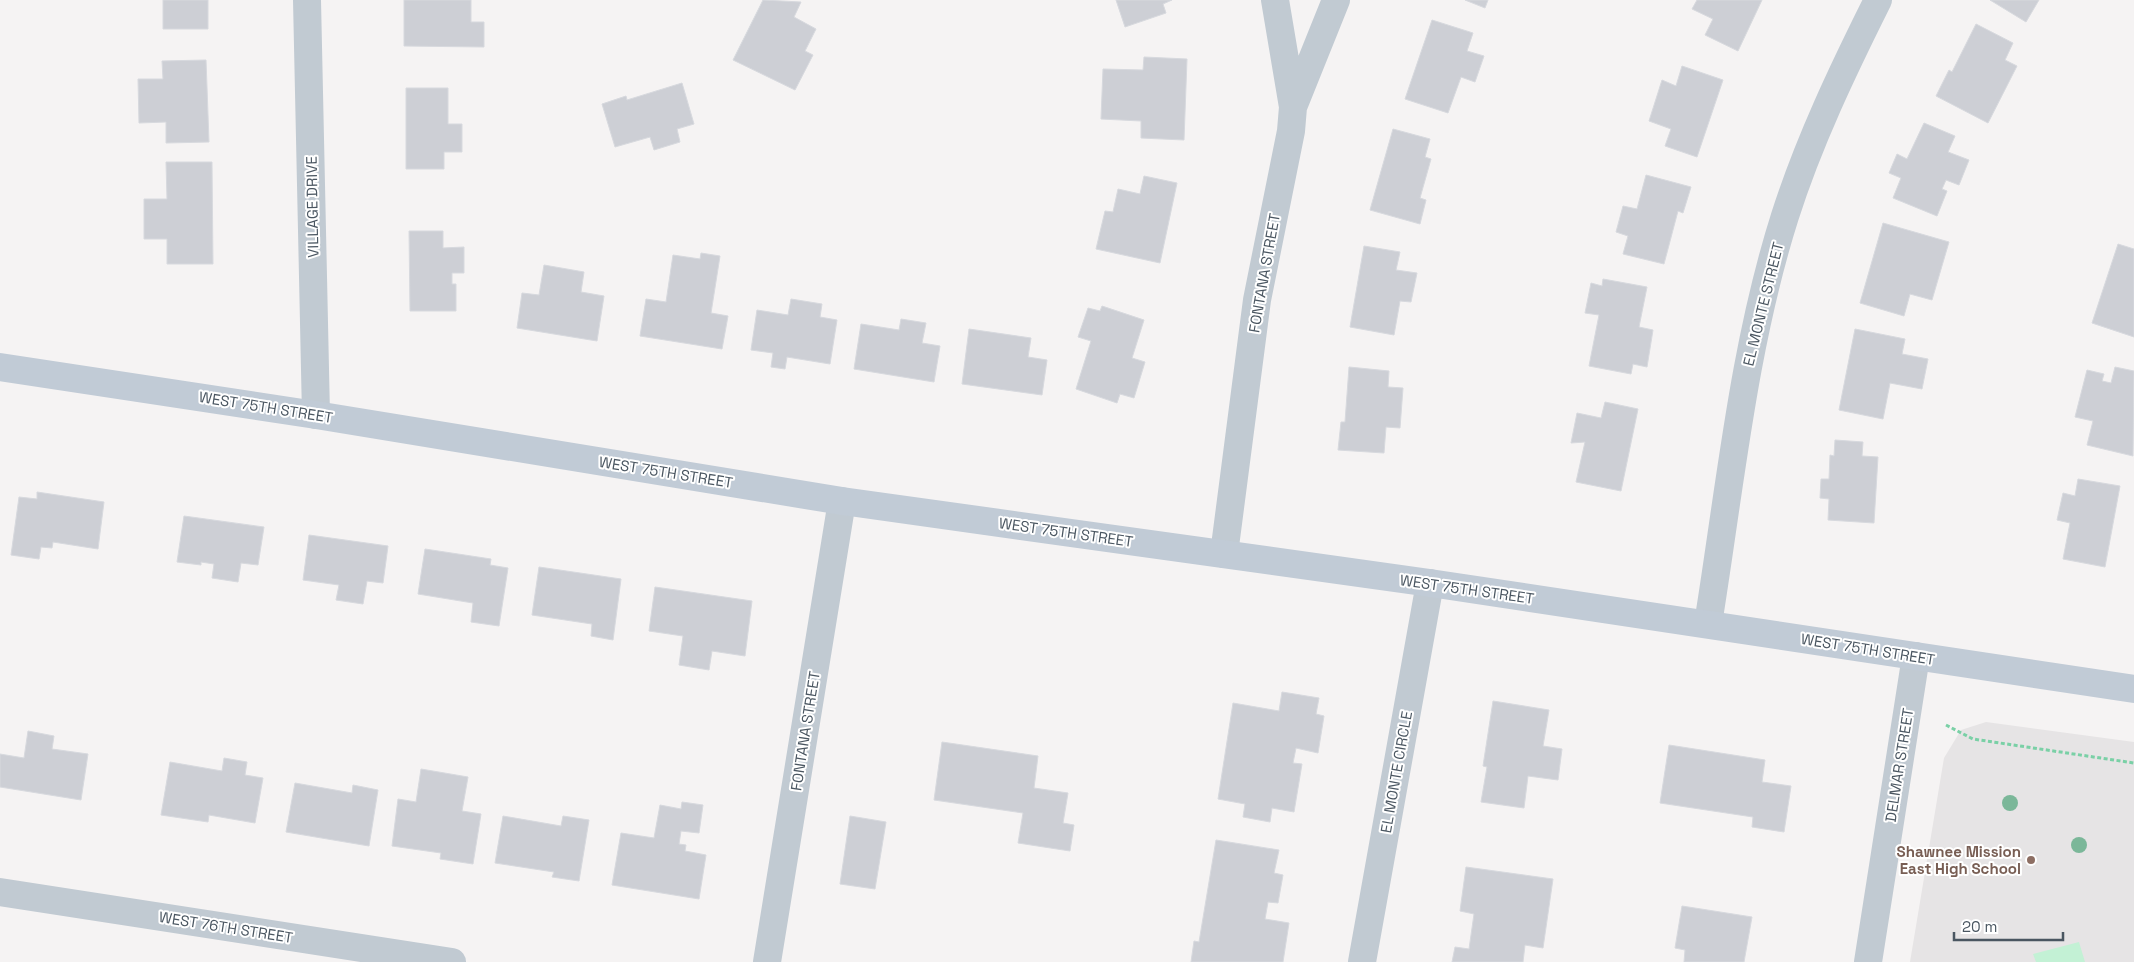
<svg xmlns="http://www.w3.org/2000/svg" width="2134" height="962" font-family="'Space Grotesk',sans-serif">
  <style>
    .education { fill: #e6e4e5 }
    .green { fill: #c3f1d5 }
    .building { fill: #cdcfd5; stroke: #d7d9de }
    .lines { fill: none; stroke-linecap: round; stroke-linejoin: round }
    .path { stroke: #7ad0a6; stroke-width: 3; stroke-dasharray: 4 2.5; stroke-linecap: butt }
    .minor { stroke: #c1cad2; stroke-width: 28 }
    .secondary { stroke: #c1cbd6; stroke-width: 28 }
    .tree { fill: #7bb799 }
    .education-dot { fill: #8d6e63; stroke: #fff; stroke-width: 2 }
    .labels { text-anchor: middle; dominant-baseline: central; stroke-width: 4; stroke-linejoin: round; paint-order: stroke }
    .street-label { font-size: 15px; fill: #4a5661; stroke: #fff }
    .education-label { font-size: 15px; font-weight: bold; fill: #785e54; stroke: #fff; text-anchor: end }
  </style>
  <rect width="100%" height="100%" fill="#f5f3f3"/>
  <path class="education" d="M1986,722L2134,742V962H1910L1944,758L1961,730Z"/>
  <path class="green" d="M2079,942L2085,962H2036L2033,954Z"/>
  <path class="building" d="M163,0H208V29H163Z
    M404,0H471V22H484V47L404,46Z
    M763,0L801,2L794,17L816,29L805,51L813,55L795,90L733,60Z
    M1116,0H1172L1163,4L1166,13L1125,27Z
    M1465,0H1488L1485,8Z
    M1697,0H1762L1738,51L1705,35L1713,19L1692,9Z
    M1990,0H2039L2026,22Z
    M1432,20L1473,33L1467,51L1484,56L1475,82L1461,77L1448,113L1405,99Z
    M1976,24L2013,43L2005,60L2017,66L1988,123L1936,96L1949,70L1952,72Z
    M1144,57L1187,59L1184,140L1141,138V121L1101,119L1103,69L1143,70Z
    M206,60L209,142L166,143V122L139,123L138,79H163L162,61Z
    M1682,66L1723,80L1697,157L1665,146L1671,129L1649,121L1662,80L1676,86Z
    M682,83L694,124L677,129L680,142L654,150L650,137L615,147L602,104L626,96L627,100Z
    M406,88H448V124H462V152H444V169H406Z
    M1924,123L1955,136L1948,152L1969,160L1959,185L1946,180L1942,189L1947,191L1937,216L1893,198L1901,178L1889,173L1897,154L1907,159Z
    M1393,129L1430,139L1425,157L1431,159L1420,198L1426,200L1420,224L1370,210Z
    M166,162H212L213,264H167V239H144V199H167Z
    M1646,175L1691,187L1683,213L1678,211L1664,264L1623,254L1628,236L1616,232L1623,206L1637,209Z
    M1144,176L1177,183L1160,263L1096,249L1105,211L1113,212L1118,189L1140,194Z
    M1883,223L1949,242L1932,300L1910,294L1904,316L1860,303Z
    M409,231H443V248L464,247V273H452V284H456V311H410Z
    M2118,244L2134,249V337L2092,323Z
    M1364,246L1400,252L1396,270L1417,273L1411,302L1400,301L1394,335L1350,327Z
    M701,253L720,256L711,313L728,316L722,349L640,336L646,299L666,302L673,255L700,259Z
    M544,265L584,272L581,292L604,296L597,341L517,328L522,293L539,295Z
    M1603,279L1647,287L1639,327L1653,330L1647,367L1633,364L1631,374L1589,366L1599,315L1585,313L1591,283L1602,286Z
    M791,299L822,304L820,317L837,320L830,364L787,357L785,369L771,367L773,353L751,350L757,310L788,315Z
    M1102,306L1144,320L1132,358L1145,362L1134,398L1120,394L1117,403L1076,389L1091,341L1078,337L1088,308L1100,311Z
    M901,319L926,323L922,343L940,346L934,382L854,369L861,324L899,330Z
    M969,329L1031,338L1028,357L1047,360L1042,395L962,384Z
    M1855,329L1905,339L1902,354L1928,359L1922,389L1890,383L1883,419L1839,410Z
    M1349,367L1389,371L1388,387L1403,388L1400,428L1386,427L1384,453L1338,450L1341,422H1345Z
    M2115,367L2134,371L2133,456L2087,445L2093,421L2075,417L2087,370L2104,374L2102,381L2111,383Z
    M1605,402L1638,409L1621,491L1576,482L1585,442L1571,443L1577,413L1601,418Z
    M1835,440L1863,442L1862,456L1878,457L1874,523L1828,520L1829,499L1820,498L1821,479H1829L1830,455L1834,456Z
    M2078,479L2120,486L2105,567L2063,559L2070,523L2057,520L2063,493L2075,496Z
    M37,492L104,502L98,549L53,542L52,548L41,547L39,559L11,555L19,497L37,499Z
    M184,516L264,527L258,565L241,563L238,582L212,578L214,564L201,562V565L177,562Z
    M309,535L388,546L383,583L367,581L363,604L336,600L339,585L303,580Z
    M425,549L491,559L490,565L508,568L499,626L471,622L473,603L418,594Z
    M539,567L621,579L613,640L591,636L592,624L532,615Z
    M655,587L752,601L745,656L712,651L709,670L679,665L683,636L649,631Z
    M1282,692L1319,698L1316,714L1324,716L1318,753L1296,748L1293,763L1302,764L1294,812L1272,808L1270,822L1243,817L1245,804L1218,799L1233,703L1279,711Z
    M1493,701L1549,710L1543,746L1562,749L1558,780L1528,776L1524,808L1481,802L1487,767L1483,766Z
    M28,731L54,736L52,749L88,754L81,800L0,787V754L24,758Z
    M942,742L1038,756L1034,788L1068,793L1063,823L1074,825L1070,851L1018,843L1023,813L934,800Z
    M1669,745L1765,760L1762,782L1791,786L1784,832L1752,827L1753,817L1660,803Z
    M224,758L247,762L245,775L263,778L255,823L209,815L208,822L161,815L170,762L222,771Z
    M421,769L468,777L462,811L481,814L473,864L440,859L441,853L392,846L398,799L416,802Z
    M295,783L352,793L353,785L378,790L369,846L286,832Z
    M682,802L703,805L699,833L681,831L679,844L686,845L685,851L706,855L699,899L612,885L621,833L654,838L660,805L681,809Z
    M503,816L561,826L563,816L589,820L579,881L552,877L554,872L495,863Z
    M850,816L886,822L875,889L840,884Z
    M1216,840L1279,850L1274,873L1283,875L1278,903L1268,902L1265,919L1289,923L1283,962H1191L1194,941L1199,942Z
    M1466,867L1553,879L1543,948L1525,945L1523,962H1452L1455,947L1469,949L1474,914L1460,911Z
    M1682,906L1752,917L1744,962H1684L1685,950L1675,948Z"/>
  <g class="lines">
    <path class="path" d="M1946,725L1973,739L2134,763"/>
    <path class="minor" d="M307,0L316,415
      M1275,0L1293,107
      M1224,554L1257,300L1291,131L1293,107L1336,0
      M1708,624C1730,488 1743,348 1785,216C1809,141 1843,70 1878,0
      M0,892L452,962
      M767,962L842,501
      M1362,962L1430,583
      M1868,962L1916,656"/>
    <path class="secondary" d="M0,367L316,415L842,501L1430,583L2134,689"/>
  </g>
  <g class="tree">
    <circle cx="2010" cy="803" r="8"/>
    <circle cx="2079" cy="845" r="8"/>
  </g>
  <circle class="education-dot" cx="2031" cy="860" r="5"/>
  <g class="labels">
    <g class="street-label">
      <text transform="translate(312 207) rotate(-91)">VILLAGE DRIVE</text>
      <text transform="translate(1264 273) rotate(-80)">FONTANA STREET</text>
      <text transform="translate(1763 304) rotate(-76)">EL MONTE STREET</text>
      <text transform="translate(266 407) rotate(9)">WEST 75TH STREET</text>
      <text transform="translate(666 472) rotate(9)">WEST 75TH STREET</text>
      <text transform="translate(1066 532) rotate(8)">WEST 75TH STREET</text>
      <text transform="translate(1467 589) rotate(8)">WEST 75TH STREET</text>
      <text transform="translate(1868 649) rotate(9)">WEST 75TH STREET</text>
      <text transform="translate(805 731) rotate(-81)">FONTANA STREET</text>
      <text transform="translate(1899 765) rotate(-81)">DELMAR STREET</text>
      <text transform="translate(1396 772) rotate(-80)">EL MONTE CIRCLE</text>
      <text transform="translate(226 927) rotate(9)">WEST 76TH STREET</text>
    </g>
    <g class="education-label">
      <text x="2021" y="851">Shawnee Mission<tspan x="2021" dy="17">East High School</tspan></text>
    </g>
  </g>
  <path d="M1954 932v8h109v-8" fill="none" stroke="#4a5661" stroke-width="2.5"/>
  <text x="1962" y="932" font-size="15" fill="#4a5661" stroke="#ffffff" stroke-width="4" paint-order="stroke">20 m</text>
</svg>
